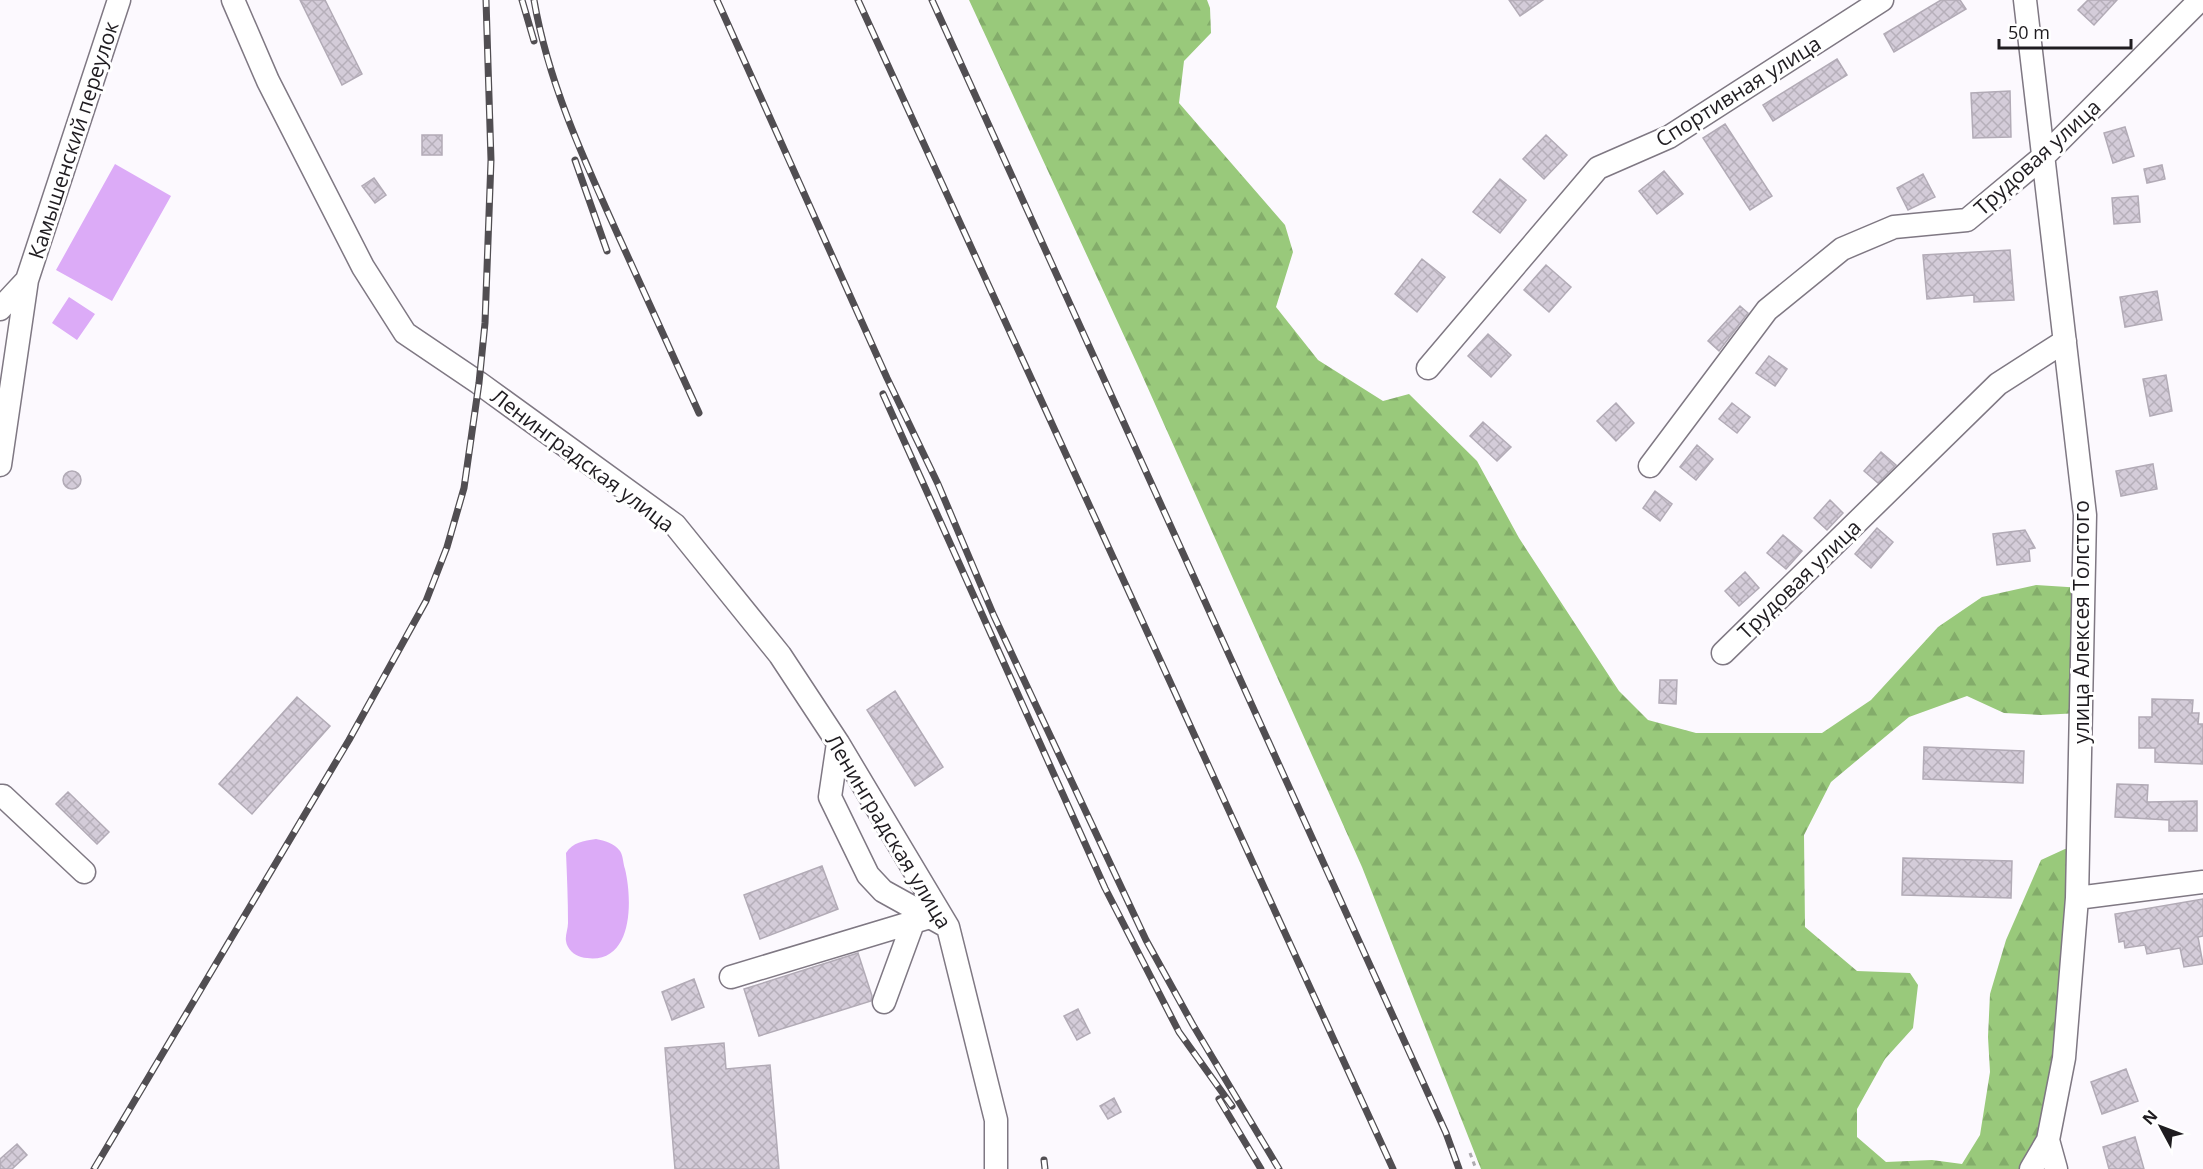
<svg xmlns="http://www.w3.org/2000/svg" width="2203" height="1169" font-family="'Open Sans',sans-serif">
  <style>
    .forest { fill: url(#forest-firs) }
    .water { fill: #dcabf7 }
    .building { fill: url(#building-cross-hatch); stroke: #b2abb6; stroke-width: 1.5 }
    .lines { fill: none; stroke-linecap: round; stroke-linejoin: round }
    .minor-casing { stroke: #7f7883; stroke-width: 25 }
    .path { stroke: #aeabb0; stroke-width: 3; stroke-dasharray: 4.5 4.5; stroke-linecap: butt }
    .minor { stroke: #fff; stroke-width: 22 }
    .rail-casing { stroke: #514e52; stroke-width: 7 }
    .rail { stroke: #fff; stroke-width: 4.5; stroke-dasharray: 14; stroke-linecap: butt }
    .labels { text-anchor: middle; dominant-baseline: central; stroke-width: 6; stroke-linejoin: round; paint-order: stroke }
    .street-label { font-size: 21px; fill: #1f1c20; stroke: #fff }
  </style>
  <defs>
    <pattern id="forest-firs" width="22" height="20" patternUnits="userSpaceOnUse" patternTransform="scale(1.5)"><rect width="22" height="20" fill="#99c97b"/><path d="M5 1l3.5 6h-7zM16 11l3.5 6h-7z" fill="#83ac6a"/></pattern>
    <pattern id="building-cross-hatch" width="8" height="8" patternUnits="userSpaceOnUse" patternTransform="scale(1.5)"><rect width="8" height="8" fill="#d4ccd9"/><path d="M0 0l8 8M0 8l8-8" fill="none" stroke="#b6afba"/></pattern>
  </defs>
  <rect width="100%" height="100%" fill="#fcf9fe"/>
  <path class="forest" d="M969,0H1207L1210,8L1211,33L1184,61L1179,103L1285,225L1293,252L1276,307L1318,360L1383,401L1409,394L1477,461L1519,538L1619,691L1648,720L1696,733H1822L1871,700L1938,627L1982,597L2036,585L2083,588L2080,713L2041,715L2004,713L1967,696L1909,717L1831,782L1804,835L1805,927L1857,971L1910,973L1918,985L1913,1028L1885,1059L1857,1109V1137L1886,1162L1932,1160L1962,1164L1980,1135L1990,1072L1988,1037L1990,994L2006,940L2041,860L2065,849L2078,848L2048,1140L2031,1169H1481L1362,867L1138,366Z"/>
  <path class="water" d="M115,164L171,196L112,301L56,270Z
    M69,297L95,314L77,340L52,323Z
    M596,839C605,841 614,843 620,851C623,855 623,863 625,869C633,902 633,969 581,957C574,955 567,949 566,941C565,936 568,929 568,923C568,900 567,877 566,853C573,842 583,841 596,839Z"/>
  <path class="building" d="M300,0H325L362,74L342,85Z
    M1509,0H1543L1520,16Z
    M1941,0H1960L1966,9L1894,52L1884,34Z
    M2088,0H2117L2094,25L2078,10Z
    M1837,59L1847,75L1773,121L1763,105Z
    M2010,91L2011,137L1973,138L1971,93Z
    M1725,124L1772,196L1750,210L1703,138Z
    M2125,127L2134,156L2113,163L2104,133Z
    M422,135H442V155H422Z
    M1546,135L1567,155L1544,179L1523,159Z
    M2162,165L2165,179L2147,183L2144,169Z
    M1664,171L1683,194L1657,214L1639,191Z
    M1923,174L1935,197L1908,210L1897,188Z
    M374,178L386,195L375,203L362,186Z
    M1500,179L1526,200L1500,233L1473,212Z
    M2138,196L2140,222L2114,224L2112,198Z
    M2010,250L2014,300L1974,302V295L1927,299L1923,255Z
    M1422,259L1445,277L1417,312L1395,294Z
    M1546,265L1571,287L1549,312L1524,290Z
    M2157,291L2162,320L2125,327L2120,297Z
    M1740,306L1748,313L1719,351L1708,341Z
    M1488,334L1511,355L1491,377L1468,356Z
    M1769,356L1787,369L1775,386L1756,373Z
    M2166,375L2172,411L2150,416L2143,379Z
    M1616,403L1634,423L1616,441L1597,421Z
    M1732,403L1750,417L1737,433L1719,419Z
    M1483,422L1511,447L1497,461L1470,436Z
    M1697,445L1713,459L1696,480L1680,467Z
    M1881,452L1896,465L1878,483L1864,471Z
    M2153,464L2157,489L2121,496L2116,471Z
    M63 480a9 9 0 1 1 18 0a9 9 0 1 1-18 0Z
    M1655,491L1672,504L1660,521L1643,508Z
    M1830,500L1843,513L1827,530L1814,518Z
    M1877,528L1893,542L1871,568L1855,554Z
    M2025,530L2035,548L2029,549L2030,561L1997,565L1993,534Z
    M1783,535L1802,551L1786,569L1767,553Z
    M1745,572L1759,588L1739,606L1725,591Z
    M1660,680H1677L1676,704L1659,703Z
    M895,691L943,767L915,786L867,710Z
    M297,697L330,726L252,814L219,784Z
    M2152,699L2193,700L2192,713H2199L2198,724H2203V764L2155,762V748H2139V717H2152Z
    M1924,747L2024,751L2023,783L1923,779Z
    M2117,784L2148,785L2147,802L2197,801V831H2169V820L2115,817Z
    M68,792L109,832L97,844L56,804Z
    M1903,858L2012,861L2011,898L1902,895Z
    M822,866L838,909L760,939L744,895Z
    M2203,899V936L2198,937L2203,964L2184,967L2180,948L2147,954L2145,945L2125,948L2124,941L2119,942L2115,914Z
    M858,953L872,996L871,1001L759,1036L744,989Z
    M694,979L704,1007L672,1020L662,992Z
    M1078,1009L1090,1033L1077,1040L1064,1016Z
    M724,1043L726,1069L770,1065L779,1169H675L665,1048Z
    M2126,1069L2138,1101L2102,1114L2091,1082Z
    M1114,1098L1121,1112L1108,1119L1100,1106Z
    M2135,1137L2144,1169H2109L2103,1147Z
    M17,1144L27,1155L12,1169H0V1159Z"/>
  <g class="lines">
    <defs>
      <path id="minor" d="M233,0L268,81L363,267L405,333L479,383L675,525L780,655L838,743L948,927L996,1120V1169
        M2025,0L2085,515L2077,898L2064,1058L2048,1140L2031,1169
        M0,309L27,280
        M1428,368L1598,168L1669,137L1882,0
        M0,465L27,280L119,0
        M1650,466L1767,310L1842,249L1894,227L1967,220L2044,156L2200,0
        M1723,653L1998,384L2065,341
        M838,743L830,797L868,875L883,891L948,927
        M0,796H3L84,872
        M2077,898L2203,882
        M731,977L930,917
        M884,1002L913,923
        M2048,1140L2056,1169"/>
    </defs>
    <use href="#minor" class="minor-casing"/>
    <path class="path" d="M1470,1153L1476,1169"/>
    <use href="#minor" class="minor"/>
    <defs>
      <path id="rail" d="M522,0L534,41
        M534,0C548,82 584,160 618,235C645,294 672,354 699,413
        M717,0L887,378L938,484L994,616L1146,940L1193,1025L1279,1169
        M858,0L1393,1169
        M932,0L1446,1133L1459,1169
        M575,160L607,251
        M883,394L1105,888L1179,1032L1232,1106
        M1219,1099L1261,1169
        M1044,1160L1045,1169
        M94,1169L349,740L426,601L447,547L464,488L479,383L485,323L491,160L486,0"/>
    </defs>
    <use href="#rail" class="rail-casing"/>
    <use href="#rail" class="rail"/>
  </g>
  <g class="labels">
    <g class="street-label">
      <text transform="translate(1738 91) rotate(-32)">Спортивная улица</text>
      <text transform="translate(73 140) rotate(-72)">Камышенский переулок</text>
      <text transform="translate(2037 157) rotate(-42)">Трудовая улица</text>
      <text transform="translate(583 460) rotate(37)">Ленинградская улица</text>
      <text transform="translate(1799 579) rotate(-44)">Трудовая улица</text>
      <text transform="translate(2081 622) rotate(-90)">улица Алексея Толстого</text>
      <text transform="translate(889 831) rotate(59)">Ленинградская улица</text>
    </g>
  </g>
  <g transform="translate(2161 1127) rotate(311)" stroke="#ffffff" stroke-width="4.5" paint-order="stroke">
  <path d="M0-4.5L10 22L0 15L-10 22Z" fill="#1f1c20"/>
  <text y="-9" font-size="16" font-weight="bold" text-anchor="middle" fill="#1f1c20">N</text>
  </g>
  <path d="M1999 39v9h132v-9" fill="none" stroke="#1f1c20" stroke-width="3"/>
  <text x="2008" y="39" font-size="18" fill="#1f1c20" stroke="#ffffff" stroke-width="4.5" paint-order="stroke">50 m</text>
</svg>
